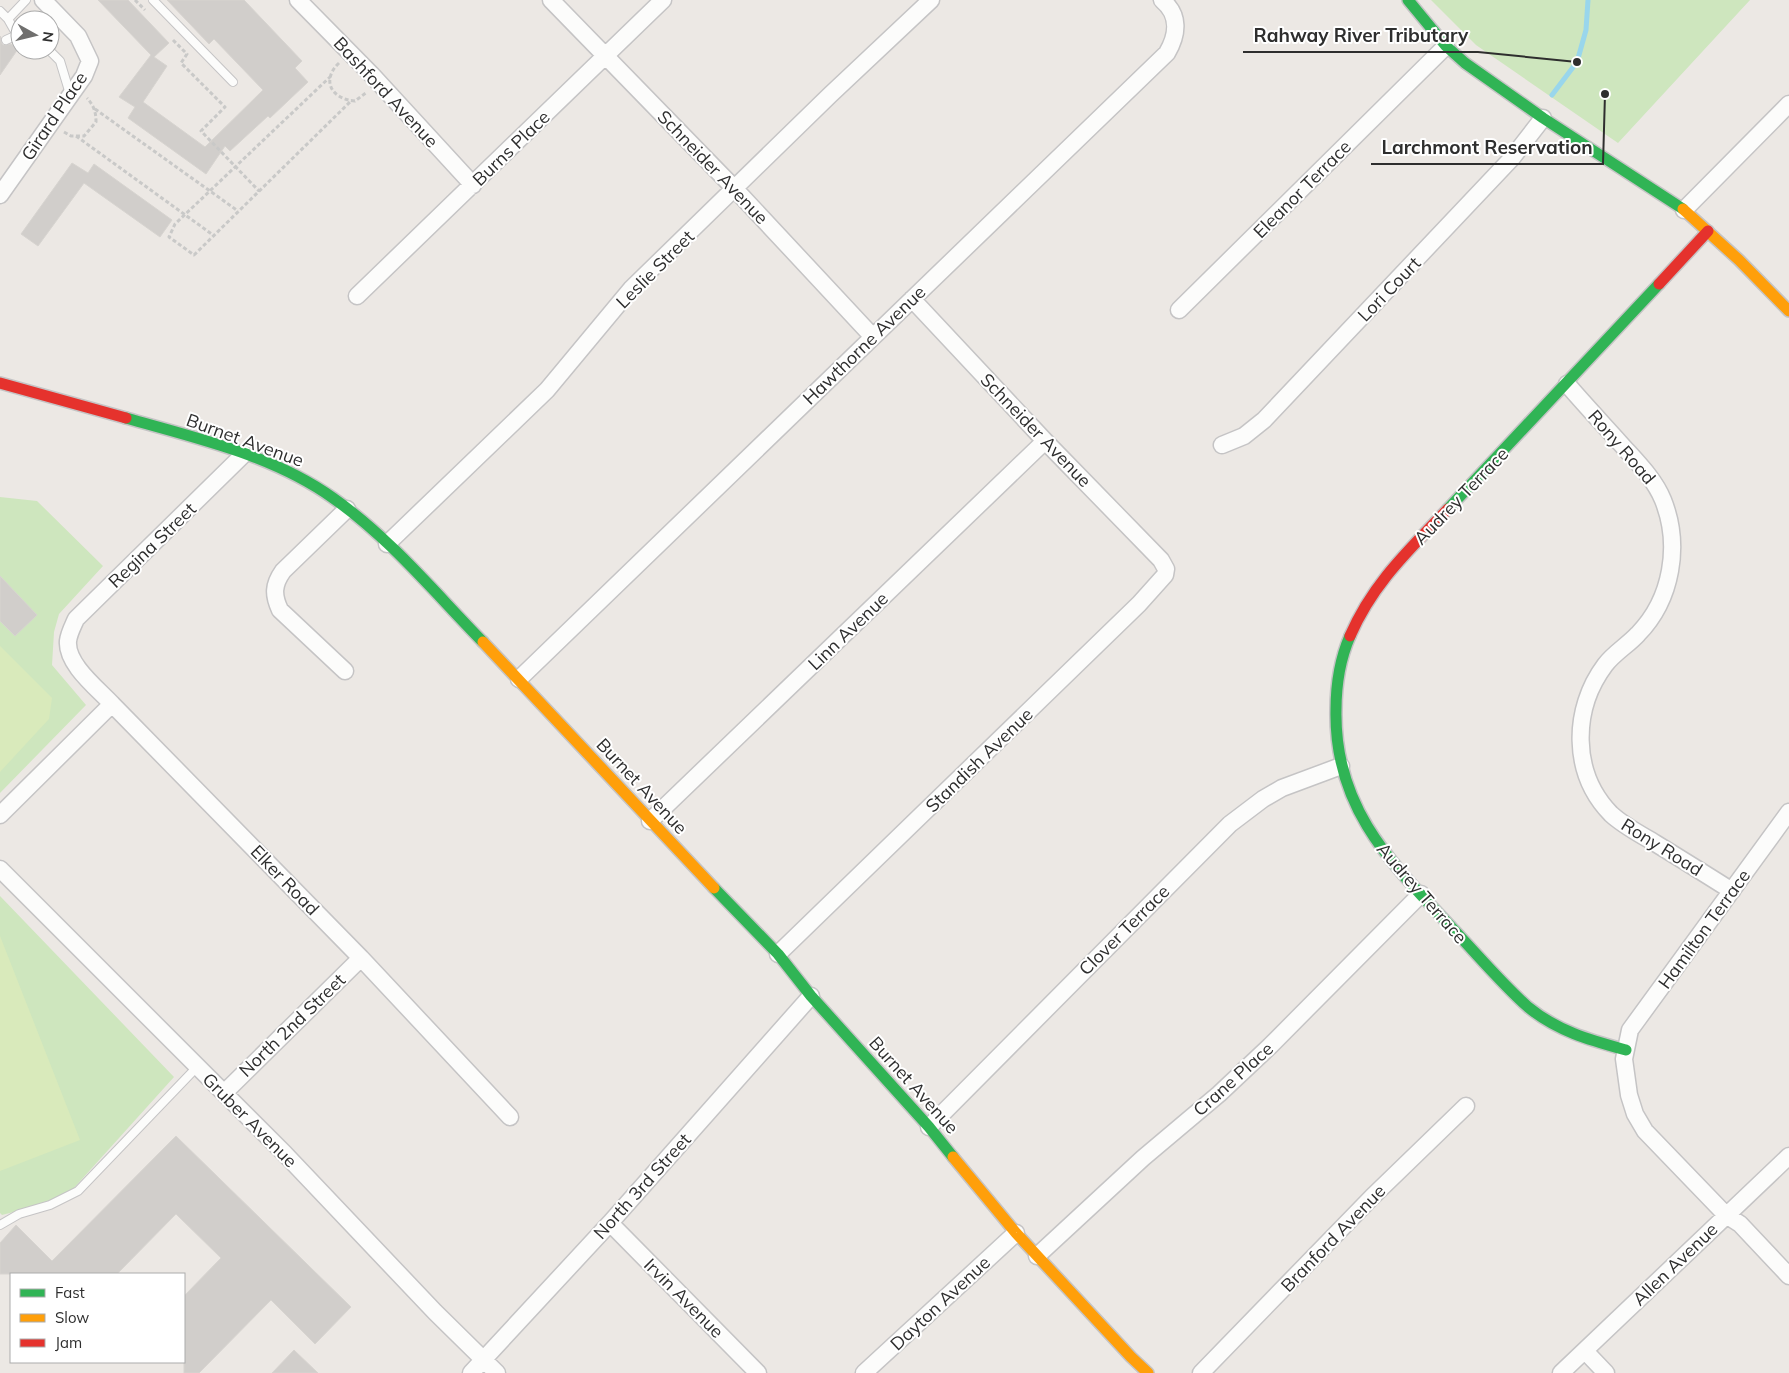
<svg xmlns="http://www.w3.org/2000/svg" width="1789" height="1373" font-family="Mulish,sans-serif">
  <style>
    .green { fill: #cee6be }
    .pitch { fill: #d9eabb }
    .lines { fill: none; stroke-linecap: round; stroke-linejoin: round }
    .stream { stroke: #99d6ec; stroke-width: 5 }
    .building { fill: #d1cecb; stroke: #d7d4d0 }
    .lane-casing { stroke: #c5c4c5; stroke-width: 10 }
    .street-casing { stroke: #c5c4c5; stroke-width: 19 }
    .fast-casing { stroke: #c5c4c5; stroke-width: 14 }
    .slow-casing { stroke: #c5c4c5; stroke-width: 14 }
    .jam-casing { stroke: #c5c4c5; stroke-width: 14 }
    .path { stroke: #c9c9c8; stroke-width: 3; stroke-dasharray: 4 2.5; stroke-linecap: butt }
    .lane { stroke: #fcfcfb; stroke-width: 8 }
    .street { stroke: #fcfcfb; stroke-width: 16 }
    .fast { stroke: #30b455; stroke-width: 11 }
    .slow { stroke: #ff9f0a; stroke-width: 11 }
    .jam { stroke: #e5322d; stroke-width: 11 }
    .labels { text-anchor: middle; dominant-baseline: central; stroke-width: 4; stroke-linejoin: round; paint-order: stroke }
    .street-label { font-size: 18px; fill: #2e2e2e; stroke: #fff }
    .leader { fill: none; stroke: #2e2e2e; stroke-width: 2 }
    .callout-dot { fill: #2e2e2e; stroke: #fff; stroke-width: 2 }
    .callout-label { font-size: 19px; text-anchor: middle; font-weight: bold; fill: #2e2e2e; stroke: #fff; stroke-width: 4; stroke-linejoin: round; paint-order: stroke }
  </style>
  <rect width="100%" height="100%" fill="#ece8e4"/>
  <path class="green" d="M1431,0H1750L1618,143L1476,45Z
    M0,497L37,501L103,566L59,614L54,632L52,665L86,705L0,793Z
    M0,896L174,1077L64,1199L2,1215L0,1213Z"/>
  <path class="pitch" d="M0,646L52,698L49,719L0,772Z
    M0,936L80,1140L0,1171Z"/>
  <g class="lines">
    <path class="stream" d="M1552,95L1577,62L1586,30L1588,0"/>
  </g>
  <path class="building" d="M98,0H128L169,43L154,57L167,66L143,102L205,147L263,90L214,39L209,44L167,0H244L302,61L295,68L308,82L270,118L268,116L230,151L225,146L206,174L128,118L135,107L119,97L151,55Z
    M0,36L1,37V42L3,45L11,44L18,49L0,75Z
    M72,163L88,173L94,164L172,220L160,237L84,183L38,246L21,234Z
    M0,576L37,615L15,636L0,621Z
    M176,1136L351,1307L315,1344L271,1300L199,1373H184V1296L221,1258L176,1214L117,1274H0V1243L16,1225L52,1261Z
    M294,1350L318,1373H272Z"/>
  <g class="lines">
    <defs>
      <path id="lane" d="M153,0L233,82
        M0,11L8,19L17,35
        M8,19L26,0
        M6,40L17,35L20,36
        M49,50L60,61L70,94
        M0,1225L19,1214L50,1205L78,1191L197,1067"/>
      <path id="street" d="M298,0L371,74L473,185
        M551,0L735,189L873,337
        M0,195L84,76L90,61L78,36L43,0
        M1684,210L1789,104
        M357,296L663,0
        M1179,310L1446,46
        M1567,384C1584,404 1602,423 1620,443C1636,461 1654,478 1663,500C1681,545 1672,599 1638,634C1628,645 1614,653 1605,665C1572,709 1571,773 1611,814C1624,826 1640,834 1655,843C1681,859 1707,875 1732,891
        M1222,445L1244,436L1264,420L1512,158L1543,118
        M244,454L76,619C73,626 69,633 68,641C66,664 97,688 112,704L361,958L510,1117
        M387,544L547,390L631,289L830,95L931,0
        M345,671L280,610C273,595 273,585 283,571L347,509
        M519,679L1167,53C1178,34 1180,15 1162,0
        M1789,812L1630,1030L1624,1059L1629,1095L1635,1114L1645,1131L1726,1215L1740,1224L1789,1276
        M0,815L112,704
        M650,821L1045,441
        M0,869L285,1154L435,1312L497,1373
        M778,954L1139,604L1165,575L1166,569L1161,560L1045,441L912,299
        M224,1093L361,958
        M929,1127L1230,824L1263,799L1282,788L1341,766
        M610,1223L758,1373
        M1037,1256L1143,1158L1219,1094L1270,1046L1421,894
        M1585,1351L1606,1373
        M471,1373L610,1223L811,996
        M864,1373L1016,1233
        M1201,1373L1372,1197L1466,1106
        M1561,1373L1789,1156"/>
      <path id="fast" d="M1408,0L1446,46L1465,63L1543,118L1683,209
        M126,418C196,438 273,455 333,498C390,538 435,593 483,642
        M1448,509L1659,284
        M1350,636C1340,659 1336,685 1336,710C1334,807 1390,862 1452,928C1477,954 1501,983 1528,1007C1557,1031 1590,1040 1626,1050
        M714,888L778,954L811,996L929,1127L953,1157"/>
      <path id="slow" d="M1683,209L1739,260L1789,311
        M483,642L714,888
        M953,1157L1016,1233L1131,1357L1148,1373"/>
      <path id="jam" d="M1659,284L1708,231
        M0,383L126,418
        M1350,636C1373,583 1409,550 1448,509"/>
    </defs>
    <use href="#lane" class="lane-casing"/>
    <use href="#street" class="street-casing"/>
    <use href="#fast" class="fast-casing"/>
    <use href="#slow" class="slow-casing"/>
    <use href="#jam" class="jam-casing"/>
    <path class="path" d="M135,0L145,10
      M173,40L187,54L181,63L225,107L201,131L259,191
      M339,63C321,80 331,99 355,101L367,92
      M331,76L175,224L169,237L194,255L352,100
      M95,109L238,211
      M64,132L71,136H84L96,122C96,112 94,106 87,98
      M76,136L213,235"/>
    <use href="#lane" class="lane"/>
    <use href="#street" class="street"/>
    <use href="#fast" class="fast"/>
    <use href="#slow" class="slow"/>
    <use href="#jam" class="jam"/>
  </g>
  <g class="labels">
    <g class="street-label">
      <text transform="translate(386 92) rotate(47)">Bashford Avenue</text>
      <text transform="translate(54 116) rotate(-56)">Girard Place</text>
      <text transform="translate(511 148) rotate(-44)">Burns Place</text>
      <text transform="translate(713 167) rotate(46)">Schneider Avenue</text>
      <text transform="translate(1302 189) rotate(-45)">Eleanor Terrace</text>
      <text transform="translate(655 269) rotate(-45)">Leslie Street</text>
      <text transform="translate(1389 289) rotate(-46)">Lori Court</text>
      <text transform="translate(864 345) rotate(-44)">Hawthorne Avenue</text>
      <text transform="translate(1036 430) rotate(46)">Schneider Avenue</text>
      <text transform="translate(245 440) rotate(20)">Burnet Avenue</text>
      <text transform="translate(1622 447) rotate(49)">Rony Road</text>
      <text transform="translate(1461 496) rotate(-46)">Audrey Terrace</text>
      <text transform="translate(152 545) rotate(-44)">Regina Street</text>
      <text transform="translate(848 631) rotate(-44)">Linn Avenue</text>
      <text transform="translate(979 760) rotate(-44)">Standish Avenue</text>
      <text transform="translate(642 786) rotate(47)">Burnet Avenue</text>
      <text transform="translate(1662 847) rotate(32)">Rony Road</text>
      <text transform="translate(285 880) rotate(46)">Elker Road</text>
      <text transform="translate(1422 893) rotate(49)">Audrey Terrace</text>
      <text transform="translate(1704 929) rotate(-54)">Hamilton Terrace</text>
      <text transform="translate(1124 930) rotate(-45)">Clover Terrace</text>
      <text transform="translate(292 1025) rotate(-44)">North 2nd Street</text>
      <text transform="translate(1233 1079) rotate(-42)">Crane Place</text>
      <text transform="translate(914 1085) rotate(48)">Burnet Avenue</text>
      <text transform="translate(250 1120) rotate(45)">Gruber Avenue</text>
      <text transform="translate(642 1186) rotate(-48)">North 3rd Street</text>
      <text transform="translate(1333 1238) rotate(-46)">Branford Avenue</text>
      <text transform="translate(1675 1264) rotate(-44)">Allen Avenue</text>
      <text transform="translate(684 1298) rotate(45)">Irvin Avenue</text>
      <text transform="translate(940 1303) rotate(-43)">Dayton Avenue</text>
    </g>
  </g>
  <path class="leader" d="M1577 62L1478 52H1243M1605 94L1603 164H1371"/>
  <g class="callout-dot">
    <circle cx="1577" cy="62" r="5"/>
    <circle cx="1605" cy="94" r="5"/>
  </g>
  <g class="callout-label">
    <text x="1361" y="42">Rahway River Tributary</text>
    <text x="1487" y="154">Larchmont Reservation</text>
  </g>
  <rect x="10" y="1273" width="175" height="90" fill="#ffffff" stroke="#ababab"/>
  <rect x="20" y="1289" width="25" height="8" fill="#30b455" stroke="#ababab"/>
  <text x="55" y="1298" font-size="15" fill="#2e2e2e">Fast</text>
  <rect x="20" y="1314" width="25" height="8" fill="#ff9f0a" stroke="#ababab"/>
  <text x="55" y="1323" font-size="15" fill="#2e2e2e">Slow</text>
  <rect x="20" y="1339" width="25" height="8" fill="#e5322d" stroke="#ababab"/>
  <text x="55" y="1348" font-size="15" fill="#2e2e2e">Jam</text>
  <g transform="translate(35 35) rotate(98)"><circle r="24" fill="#ffffff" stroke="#ababab"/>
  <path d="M0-4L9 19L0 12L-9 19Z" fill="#706f6e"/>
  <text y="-8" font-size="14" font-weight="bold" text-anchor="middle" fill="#2e2e2e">N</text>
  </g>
</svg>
